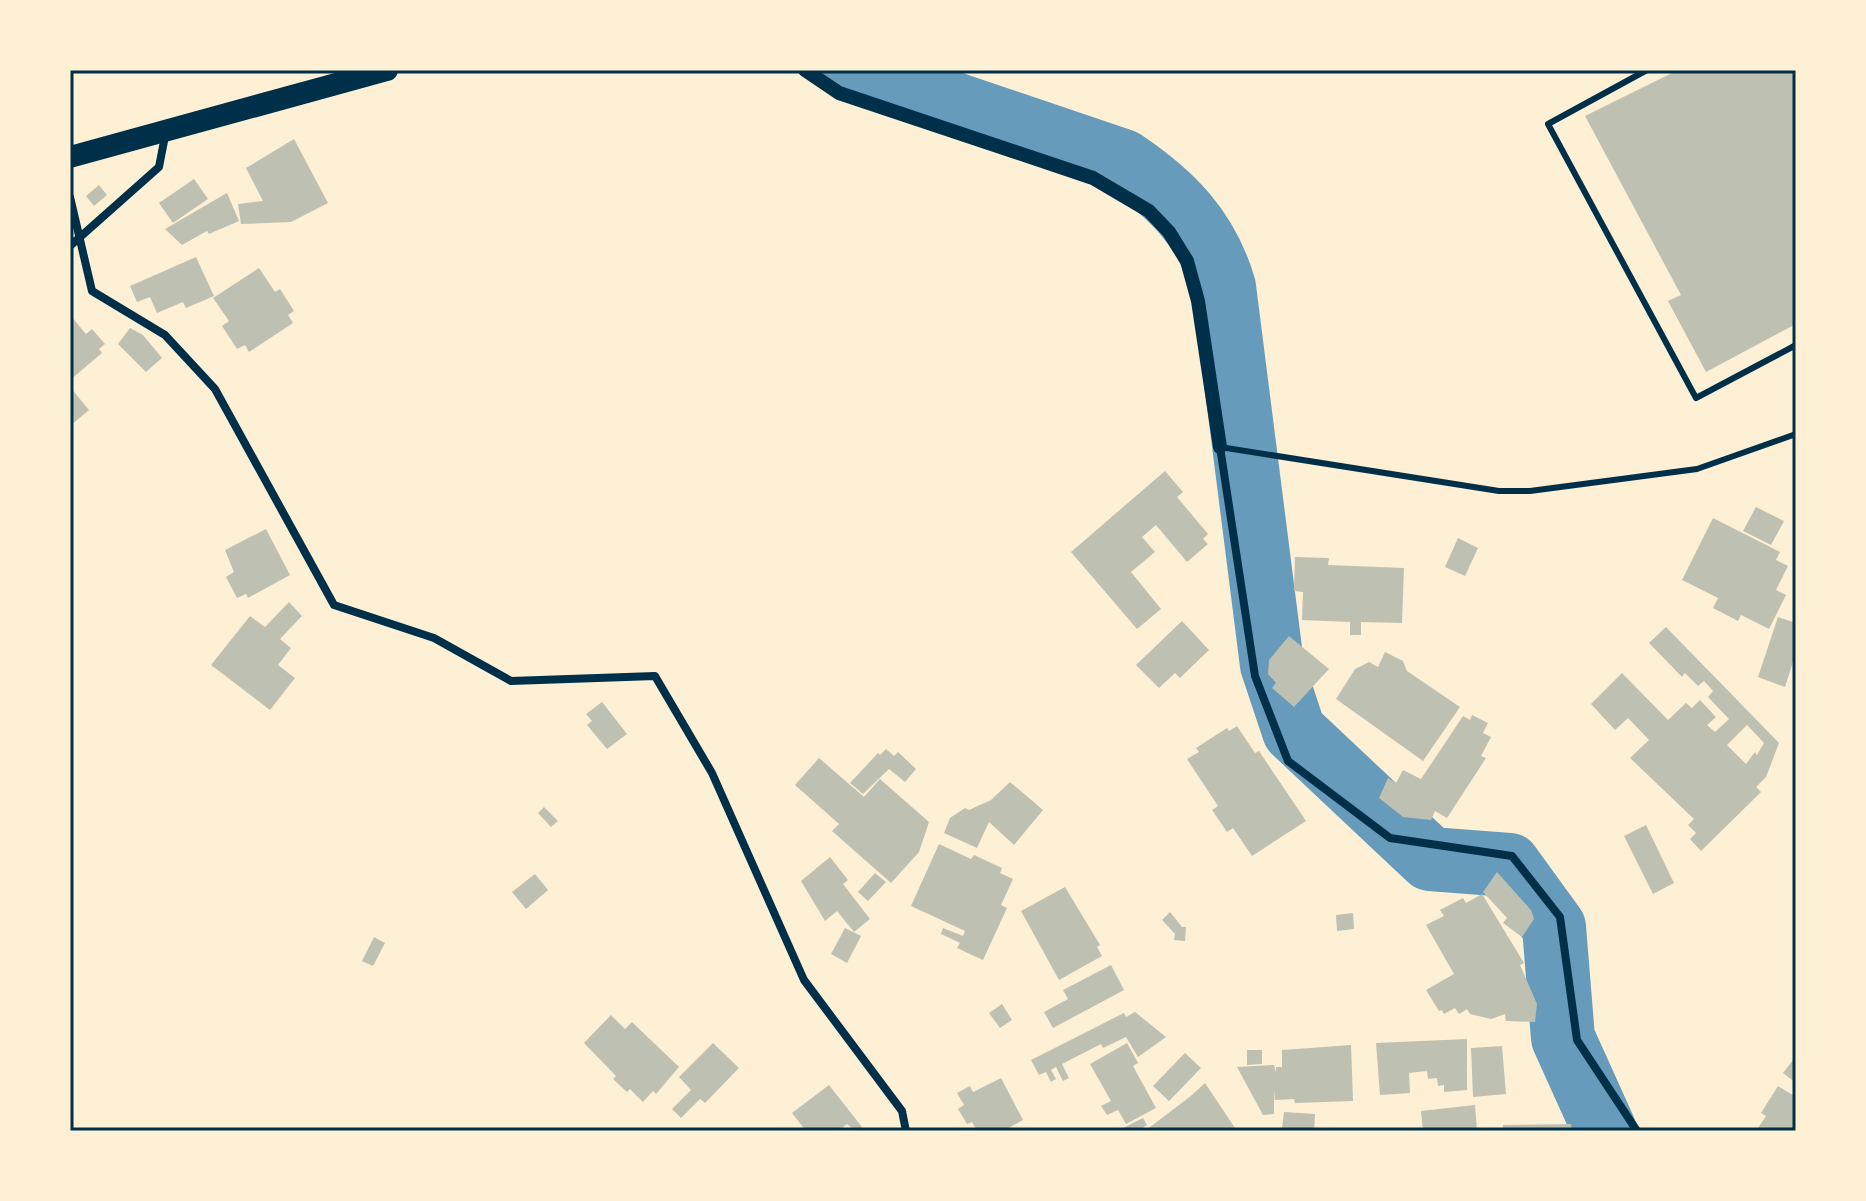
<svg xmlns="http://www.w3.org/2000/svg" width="1866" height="1201" font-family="Lora,serif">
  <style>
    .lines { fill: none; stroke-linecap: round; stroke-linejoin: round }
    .river { stroke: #669bbc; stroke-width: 64 }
    .building { fill: #bec0b2; fill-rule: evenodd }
    .service { stroke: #003049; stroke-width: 6 }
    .minor { stroke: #003049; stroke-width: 8 }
    .tertiary { stroke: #003049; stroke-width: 14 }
    .trunk { stroke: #003049; stroke-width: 22 }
    .neatline { fill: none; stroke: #003049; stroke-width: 3 }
  </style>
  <rect width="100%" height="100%" fill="#fdf0d5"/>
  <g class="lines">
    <path class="river" d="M854,70L1123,161C1172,194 1207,229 1224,287L1272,665L1294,731L1430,859L1509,865L1554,927L1563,1038L1605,1131"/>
  </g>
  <path class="building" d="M1678,70H1796V324L1706,372L1668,301L1681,295L1585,116Z
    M294,139L328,203L291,222L241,224L238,204L263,201L246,168Z
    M194,179L208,199L173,223L159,203Z
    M99,185L107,195L94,206L86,196Z
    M227,193L239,221L209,234L207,231L182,245L165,229Z
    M196,257L214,296L186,308L183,302L157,313L150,297L137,302L130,286Z
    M259,268L275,292L280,289L294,311L288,315L293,323L249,352L245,345L237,349L222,326L229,321L213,298Z
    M70,315L86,334L92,329L105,344L99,349L102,353L70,380Z
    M130,328L143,335L162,358L146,372L118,344Z
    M70,387L89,410L70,426Z
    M1165,471L1183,492L1177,497L1208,534L1203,539L1208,544L1187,562L1156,525L1142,537L1155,552L1131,572L1161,609L1137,629L1071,552Z
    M1756,507L1784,521L1771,545L1743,531Z
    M1713,518L1780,552L1776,560L1788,566L1776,590L1786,595L1769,629L1741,615L1738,621L1713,608L1718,598L1682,580Z
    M266,529L290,575L248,598L246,594L237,598L226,577L234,572L225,550Z
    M1458,538L1478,548L1465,576L1445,567Z
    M1295,557L1329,558L1328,565L1404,568L1402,623L1361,622V635H1350V622L1302,620L1303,592L1294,591Z
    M289,602L302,616L280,639L291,648L278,665L295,678L270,710L211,665L250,616L265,627Z
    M1778,617L1796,623V652L1785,687L1758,677Z
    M1182,621L1209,650L1180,678L1175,673L1159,688L1136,665Z
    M1666,627L1779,743L1766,777L1756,787L1761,792L1701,851L1690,839L1696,833L1688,825L1694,819L1630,758L1649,740L1628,718L1615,730L1591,704L1622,673L1668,720L1686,703L1692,708L1700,700L1716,717L1707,725L1715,732L1729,719L1708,697L1713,691L1704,681L1698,686L1685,673L1682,677L1649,643ZM1747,725L1764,743L1757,755L1755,752L1746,764L1727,745Z
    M1289,636L1329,669L1294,707L1272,688L1276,683L1268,674L1269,660Z
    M1385,652L1403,661L1407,671L1460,707L1423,761L1336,699L1355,669L1369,662L1378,667Z
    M602,702L627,734L607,749L587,725L592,721L586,714Z
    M1472,715L1488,723L1483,733L1491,737L1481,756L1486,758L1447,818L1435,811L1431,820L1403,817L1379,798L1388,778L1396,783L1403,770L1421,779L1463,716L1470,720Z
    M1237,726L1255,753L1259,751L1306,821L1252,856L1233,828L1227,832L1212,810L1218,806L1187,759L1199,752L1196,748L1227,728L1229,731Z
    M886,749L894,756L898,752L916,769L905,782L889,769L863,794L850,783L878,753L880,755Z
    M819,758L864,797L880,779L929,822L919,852L891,883L832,831L839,824L795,785Z
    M1010,782L1043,810L1014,845L989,822L977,848L944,833L950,818L965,808L969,810L991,800Z
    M544,807L558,821L551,827L538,813Z
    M1646,825L1674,883L1653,894L1624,836Z
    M939,844L971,859L974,855L1002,868L1000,873L1013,879L1001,905L1007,908L983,960L957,948L960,943L941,934L943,928L963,936L965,931L911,906Z
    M830,857L848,880L843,884L870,919L854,932L837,911L825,921L801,881Z
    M1497,872L1531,910L1534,919L1522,937L1503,923L1507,918L1483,892Z
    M875,873L886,882L868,901L858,892Z
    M535,874L548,890L526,909L512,892Z
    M1065,887L1100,945L1097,947L1102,956L1059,980L1021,911Z
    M1482,894L1524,963L1520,965L1537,1004L1535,1022L1506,1021L1505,1014L1491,1019L1470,1014L1467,1009L1459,1014L1455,1008L1444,1014L1442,1010L1439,1011L1426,990L1454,974L1426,925L1444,916L1440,910L1463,898L1466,903Z
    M1170,912L1182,927H1186L1185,941L1174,940L1175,934L1162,920Z
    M1353,913L1354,929L1337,931L1336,915Z
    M845,928L861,936L847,963L831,954Z
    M374,937L385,943L373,966L362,961Z
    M1111,965L1124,990L1053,1028L1044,1012L1068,999L1063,990Z
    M1002,1004L1012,1020L1000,1028L989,1013Z
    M1135,1012L1166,1037L1138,1057L1126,1037L1103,1048L1101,1044L1062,1064L1069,1078L1063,1081L1056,1067L1051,1070L1056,1079L1051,1082L1046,1072L1039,1075L1031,1060L1124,1013L1126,1017Z
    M611,1015L625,1029L632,1022L679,1067L656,1094L653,1091L643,1102L630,1089L627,1092L613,1079L616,1076L584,1043Z
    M1467,1039V1090L1444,1092V1085L1438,1086L1437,1078L1428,1079L1427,1071L1409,1073L1410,1093L1380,1095L1376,1043Z
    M713,1043L739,1068L705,1103L700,1099L681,1118L672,1109L691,1090L679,1077Z
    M1127,1043L1138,1063L1133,1066L1156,1108L1126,1124L1118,1110L1107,1115L1101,1106L1111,1101L1090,1064Z
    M1351,1045L1353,1101L1295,1103L1294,1099L1275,1100L1274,1090V1114L1263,1115L1237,1067L1274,1065L1276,1073V1067H1282V1050Z
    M1502,1046L1506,1094L1473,1097L1471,1048Z
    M1247,1050H1262V1064L1247,1065Z
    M1185,1053L1201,1068L1169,1101L1153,1086Z
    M1796,1056V1083L1783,1073Z
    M1001,1078L1023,1120L1003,1131H977L972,1122L967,1124L958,1109L964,1105L957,1093L970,1086L973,1092Z
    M1205,1083L1237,1131H1145L1192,1095Z
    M829,1085L862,1127L856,1131L847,1124L838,1131H806L792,1113Z
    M1778,1086L1796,1097V1131H1756L1766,1116L1761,1113Z
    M1475,1105L1477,1131H1423L1421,1111Z
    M1284,1112L1315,1114L1314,1131L1282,1129Z
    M1143,1118L1147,1125L1137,1131H1117Z
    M1571,1124L1572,1131H1503V1125Z"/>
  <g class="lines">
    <path class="service" d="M1647,70L1548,124L1696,398L1796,345
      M1220,447L1499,491H1530L1697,469L1796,434"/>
    <path class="minor" d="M70,197L92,291L165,335L215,389L334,605L434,638L511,681L655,676L712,773L804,980L902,1111L906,1131
      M70,246L159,167L165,136
      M1220,447L1255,676L1288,761L1390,838L1512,856L1560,917L1577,1040L1637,1131"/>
    <path class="tertiary" d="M805,70L839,93L1093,178L1149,211L1169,232L1187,261L1198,301L1220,447"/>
    <path class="trunk" d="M70,157L387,70"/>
  </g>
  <rect width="1866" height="1201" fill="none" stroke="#fdf0d5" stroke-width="144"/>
  <rect x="72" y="72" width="1722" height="1057" class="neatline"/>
</svg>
